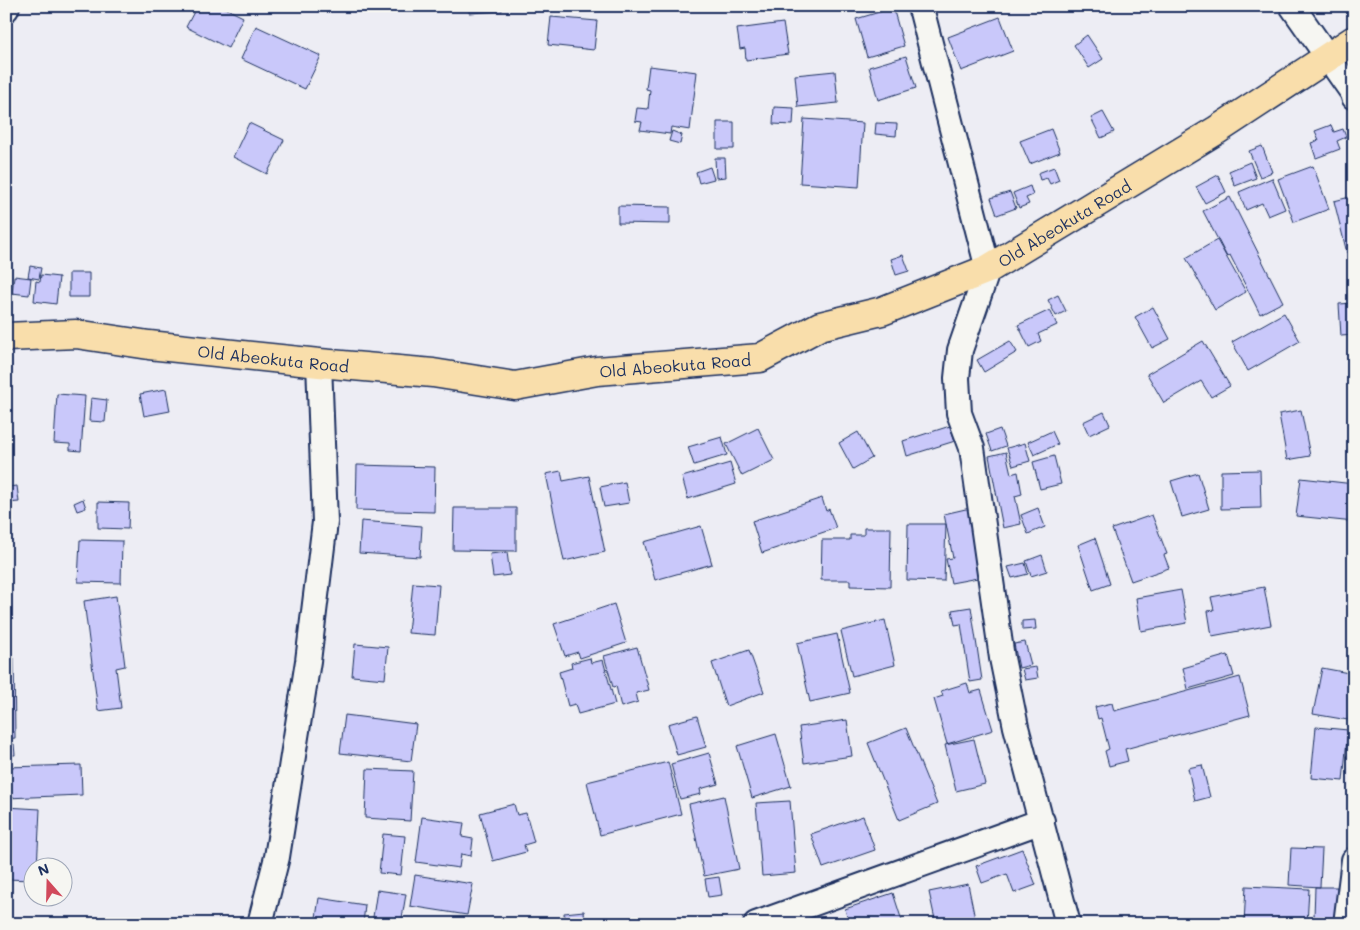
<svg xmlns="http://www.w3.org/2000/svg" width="1360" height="930" font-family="Mali,sans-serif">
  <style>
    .building { fill: #c9c8fa; stroke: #1b2f5e }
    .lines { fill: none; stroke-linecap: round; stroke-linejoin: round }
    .minor-casing { stroke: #1b2f5e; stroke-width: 28 }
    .trunk-casing { stroke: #1b2f5e; stroke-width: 31 }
    .minor { stroke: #f6f6f2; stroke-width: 24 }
    .trunk { stroke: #f9deab; stroke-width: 28 }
    .labels { text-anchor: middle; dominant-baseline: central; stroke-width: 4; stroke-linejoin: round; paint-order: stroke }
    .street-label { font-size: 16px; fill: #1b2f5e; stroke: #f6f6f2 }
  </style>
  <rect width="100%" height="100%" fill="#ededf4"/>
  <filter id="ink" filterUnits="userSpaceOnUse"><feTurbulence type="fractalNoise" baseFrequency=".02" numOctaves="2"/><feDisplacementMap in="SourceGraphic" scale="10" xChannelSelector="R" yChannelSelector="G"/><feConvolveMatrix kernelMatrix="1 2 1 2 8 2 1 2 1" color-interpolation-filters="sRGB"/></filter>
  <g filter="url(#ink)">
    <path class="building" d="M197,6H221L243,17L228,48L186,27Z
      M469,6H502V11L469,13Z
      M893,8L904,46L867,57L856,19Z
      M551,17L597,21L594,50L548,45Z
      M1000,17L1013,51L961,71L948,37Z
      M783,23L788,54L746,60L745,48L740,49L737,29Z
      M256,26L321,56L305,89L241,59Z
      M1087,35L1103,59L1089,68L1074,45Z
      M906,56L916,88L878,100L869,67Z
      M649,66L697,72L690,130L671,127L670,134L640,130L642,122L635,121L637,108L648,109L650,90L646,89Z
      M835,71L838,103L798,107L795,75Z
      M774,107L794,108L793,125L773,124Z
      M1103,112L1114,132L1101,138L1091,118Z
      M804,119L863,123L859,187L800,183Z
      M717,122H734V149H717Z
      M249,123L284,140L267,174L233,157Z
      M876,123L897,124L896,136L875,134Z
      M1331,125L1334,132L1343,129L1346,137L1337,141L1340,149L1316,158L1311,143L1319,140L1315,131Z
      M1051,129L1060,152L1030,164L1020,141Z
      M672,131L682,135L680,144L669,141Z
      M1262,146L1272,172L1260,177L1249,151Z
      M715,158H725L726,177L716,178Z
      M1250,162L1256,178L1235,186L1229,171Z
      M1313,166L1329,209L1294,222L1278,179Z
      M710,167L714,179L699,183L696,172Z
      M1054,167L1059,180L1050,184L1047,178L1040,180L1038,173Z
      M1218,175L1226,192L1205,203L1196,187Z
      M1272,178L1285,209L1268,216L1262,203L1246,210L1239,192Z
      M1030,186L1033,195L1026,198L1029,204L1019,208L1013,193Z
      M1010,192L1016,208L997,215L991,198Z
      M1354,196V251L1347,253L1334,201Z
      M1230,197L1283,302L1260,314L1230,255L1227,257L1203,211Z
      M618,206L670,207V224L618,223Z
      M1217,240L1246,292L1215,310L1186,258Z
      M903,255L909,271L896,275L891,259Z
      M30,266L41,268L39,279L28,277Z
      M69,273H89V297H69Z
      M41,275L59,277L56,304L34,301L36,281L40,282Z
      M14,276L31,278L29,295L12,293Z
      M1058,295L1066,311L1056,316L1048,300Z
      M1354,303V335L1341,336L1339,304Z
      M1153,307L1170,339L1152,348L1135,317Z
      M1050,310L1057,325L1038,334L1041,341L1029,347L1018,325Z
      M1284,313L1300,341L1248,371L1232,342Z
      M1010,341L1017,352L984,372L977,360Z
      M1203,341L1230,386L1211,397L1201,381L1164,403L1147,374Z
      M166,389L170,411L144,416L140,394Z
      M57,394L85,396L81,451L70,450V444L54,443Z
      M91,398L107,400L105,422L89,421Z
      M1301,410L1310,456L1287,460L1279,414Z
      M1104,412L1110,425L1089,435L1083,422Z
      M950,426L955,441L907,456L903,441Z
      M758,428L774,460L742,476L726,444Z
      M1000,429L1006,446L992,451L986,434Z
      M1052,431L1058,444L1034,455L1028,442Z
      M858,432L872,458L853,469L839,443Z
      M722,437L727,455L694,465L688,447Z
      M1025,443L1030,461L1013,466L1007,448Z
      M1006,452L1011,474L1018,472L1022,494L1015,496L1021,524L1003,528L989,456Z
      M1054,456L1061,484L1040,489L1033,462Z
      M730,463L736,484L688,499L682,477Z
      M357,465L435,467L434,512L356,510Z
      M1260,470L1261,508L1221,509V471Z
      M561,471L563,481L589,476L605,552L564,561L546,474Z
      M1198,473L1209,509L1182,517L1171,481Z
      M1301,478L1354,484V522L1296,516Z
      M625,482L629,503L604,507L600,487Z
      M17,486L19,502L6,503V487Z
      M822,498L826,511L829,509L836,528L762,553L752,521Z
      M83,499L86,508L77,511L74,503Z
      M98,502L129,503L128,529L98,528Z
      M454,508H516V551L453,550Z
      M970,508L983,577L951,583L946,559L953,558L944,514Z
      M1038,508L1045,527L1028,534L1021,515Z
      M1152,515L1167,554L1164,555L1169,568L1131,581L1112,529Z
      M361,521L422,526L420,557L359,553Z
      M908,524H946L944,581L907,580Z
      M701,526L712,564L655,580L644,542Z
      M864,528H891L890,587L850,586V580H821L822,540H850V535H864Z
      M1095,538L1110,584L1093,590L1078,545Z
      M80,540L122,541L121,583L78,582Z
      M507,552L510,575L493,577L490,554Z
      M1042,555L1047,571L1031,576L1026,561Z
      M1025,563L1028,574L1012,578L1008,567Z
      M413,583L439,585L435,635L408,633Z
      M1264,587L1271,625L1212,636L1208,611L1214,610L1211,597Z
      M1181,590L1187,623L1141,631L1136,598Z
      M116,596L125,666L116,668L121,708L98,711L84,601Z
      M614,604L626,643L580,658L578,652L565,656L554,624Z
      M971,607L982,680L970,682L961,624L955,625L952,610Z
      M885,620L895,665L852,676L841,631Z
      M1035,620L1036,629L1022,630V621Z
      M837,634L850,693L810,702L797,643Z
      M1025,642L1031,665L1019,668L1014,644Z
      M355,644L388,647L385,679L352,676Z
      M637,647L649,690L636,693L638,702L621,707L616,686L613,687L604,656Z
      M749,650L764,692L726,706L712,663Z
      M1228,655L1234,676L1188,689L1183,668Z
      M14,658L15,738L6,739V659Z
      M590,658L591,663L603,660L615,704L578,714L575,704L568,706L559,672L572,668L571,663Z
      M1036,667L1038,678L1025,680L1022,669Z
      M1322,668L1354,674V691L1348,720L1313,714Z
      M1240,677L1250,715L1125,749L1128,761L1109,766L1105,751L1109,749L1101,718L1098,719L1095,707L1112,703L1114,711Z
      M967,683L970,693L981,690L993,730L947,744L934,699L943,696L941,691Z
      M345,715L416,724L411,761L340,753Z
      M697,716L706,747L677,755L668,724Z
      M847,720L852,756L804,763L799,727Z
      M1316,727L1348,730L1343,781L1311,778Z
      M906,728L937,804L899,820L868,743Z
      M776,734L791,786L752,798L737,746Z
      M974,739L985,784L956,791L945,745Z
      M6,744H14L15,755H6Z
      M709,753L718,784L700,789L701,794L680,799L671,764Z
      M668,762L681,814L600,835L587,782Z
      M81,765L82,795L6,798V767Z
      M1202,765L1210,797L1195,801L1188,768Z
      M367,769L413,771L410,821L365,818Z
      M724,796L739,869L704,876L689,804Z
      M790,801L796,873L762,876L756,803Z
      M514,804L517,815L526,813L534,842L524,845L526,852L493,861L480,813Z
      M6,807L40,809L37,868H32V880L6,879Z
      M863,816L875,850L823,868L811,834Z
      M422,817L464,823L462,837L473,839L471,856L461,854L459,868L416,862Z
      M383,834L405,836L401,875L379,873Z
      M1291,848L1322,849L1320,887L1289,885Z
      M1022,849L1036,885L1014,893L1007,874L982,883L976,866Z
      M415,875L473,884L467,915L410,906Z
      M719,877L722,895L708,897L705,879Z
      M968,884L976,924H936L929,892Z
      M1246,886L1309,889L1307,924H1244Z
      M1315,887H1337L1336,918L1314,917Z
      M377,890L406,894L401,924H372Z
      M893,893L903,924H849L845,909Z
      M319,898L365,905L363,924H315Z
      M584,911L585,924H565L564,913Z"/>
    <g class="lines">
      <defs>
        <path id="minor" d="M919,6L922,12L988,269L960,350L957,378L959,413L972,448L1002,658L1016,727L1068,924
          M1292,6L1353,93L1354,97
          M6,9L7,6
          M260,924L277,857L308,661L325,522L319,363
          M756,924L1042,821
          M1346,924L1354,860"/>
        <g id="trunk">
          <path id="s1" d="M6,337L76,334L149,345L319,363L433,373L515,386L597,371L760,358L820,326L882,311L988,269L1217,130L1354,40"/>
        </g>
      </defs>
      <use href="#minor" class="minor-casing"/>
      <use href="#trunk" class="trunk-casing"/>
      <use href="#minor" class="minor"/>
      <use href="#trunk" class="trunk"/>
    </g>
  </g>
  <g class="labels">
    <g class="street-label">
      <text stroke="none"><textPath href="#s1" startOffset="1094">Old Abeokuta Road</textPath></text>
      <text stroke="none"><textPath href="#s1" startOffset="269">Old Abeokuta Road</textPath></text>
      <text stroke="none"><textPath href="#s1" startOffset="674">Old Abeokuta Road</textPath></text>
    </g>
  </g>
  <rect width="1360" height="930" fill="none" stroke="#f6f6f2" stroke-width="25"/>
  <rect x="12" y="12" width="1335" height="905" fill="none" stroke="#1b2f5e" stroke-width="2" filter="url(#ink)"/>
  <g transform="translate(48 882) rotate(340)"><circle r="24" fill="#f6f6f2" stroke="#9ea6b7"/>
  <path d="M0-4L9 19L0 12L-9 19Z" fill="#d1495b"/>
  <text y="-8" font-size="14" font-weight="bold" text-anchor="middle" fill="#1b2f5e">N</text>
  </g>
</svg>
